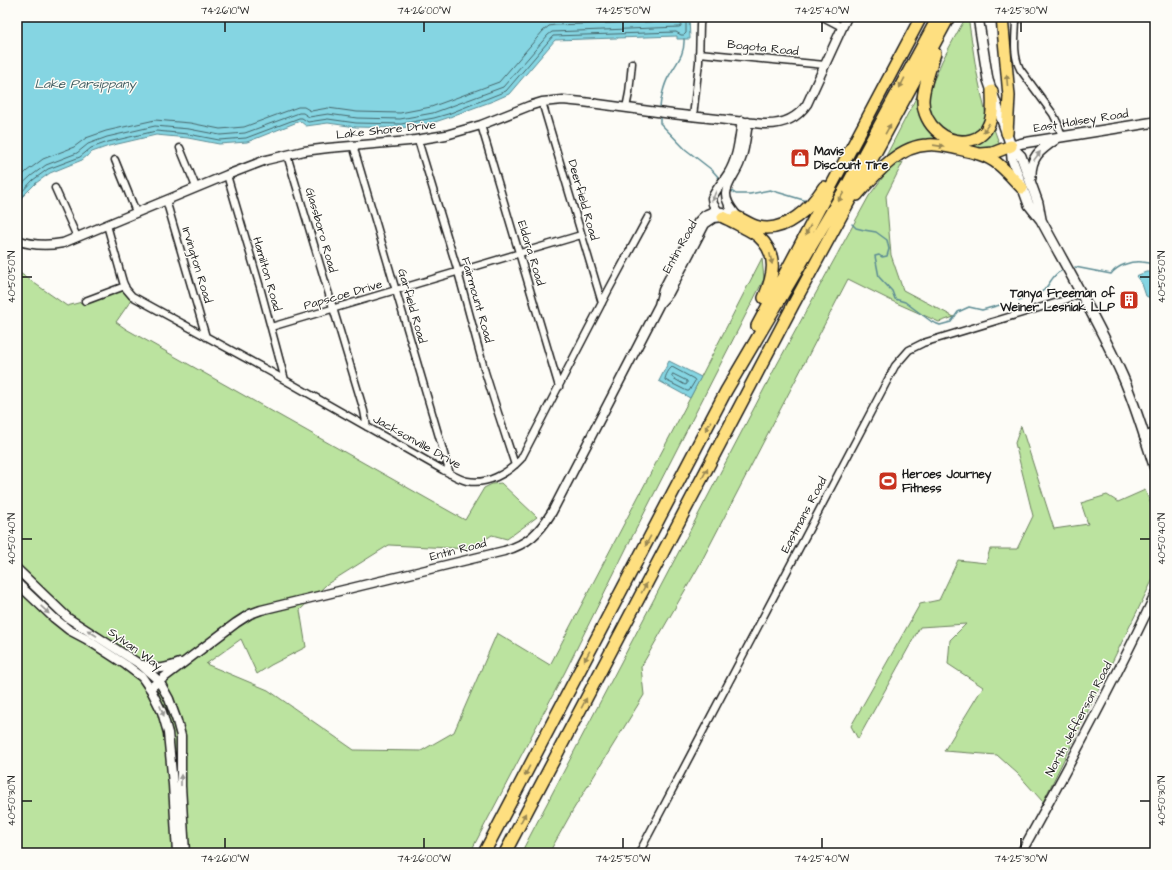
<svg xmlns="http://www.w3.org/2000/svg" width="1172" height="870" font-family="'Architects Daughter',sans-serif">
  <style>
    .green { fill: #bbe39f; stroke: #6c805e }
    .water { fill: #85d5e2; stroke: #5b8b93 }
    .lines { fill: none; stroke-linecap: round; stroke-linejoin: round }
    .shore { stroke: #46666b; stroke-width: 1 }
    .stream { stroke: #5b8b93; stroke-width: 1.5 }
    .minor-casing { stroke: #1c1c1c; stroke-width: 9 }
    .tertiary-casing { stroke: #1c1c1c; stroke-width: 11 }
    .secondary-casing { stroke: #1c1c1c; stroke-width: 12 }
    .motorway-casing { stroke: #1c1c1c; stroke-width: 14 }
    .minor { stroke: #fdfcf7; stroke-width: 6 }
    .tertiary { stroke: #fdfcf7; stroke-width: 8 }
    .secondary { stroke: #fdfcf7; stroke-width: 9 }
    .motorway { stroke: #fedf80; stroke-width: 11 }
    .oneway { fill: #988753 }
    .oneway2 { fill: #989794 }
    .ticks { fill: none; stroke: #1c1c1c; stroke-width: 1.5 }
    .labels { text-anchor: middle; dominant-baseline: central; stroke-width: 3; stroke-linejoin: round; paint-order: stroke }
    .street-label { font-size: 12px; fill: #1c1c1c; stroke: #fdfcf7 }
    .poi-label { font-size: 12px; font-weight: bold; fill: #1c1c1c; stroke: #fdfcf7; text-anchor: start }
    .water-label { font-size: 13px; font-style: italic; fill: #415d61; stroke: #fdfcf7 }
    .neatline { fill: none; stroke: #1c1c1c; stroke-width: 1.5 }
    .ticks-label { font-size: 10px; text-anchor: middle; fill: #1c1c1c }
  </style>
  <rect width="100%" height="100%" fill="#fdfcf7"/>
  <filter id="ink" filterUnits="userSpaceOnUse"><feTurbulence type="fractalNoise" baseFrequency=".025" numOctaves="2"/><feDisplacementMap in="SourceGraphic" scale="8" xChannelSelector="R" yChannelSelector="G"/><feConvolveMatrix kernelMatrix="1 2 1 2 8 2 1 2 1" color-interpolation-filters="sRGB"/></filter>
  <g filter="url(#ink)">
    <path class="green" d="M966,17H968L976,69L986,115C983,150 927,137 928,101C928,97 927,91 929,88C929,86 931,85 932,83C936,76 939,68 942,61C950,46 958,31 966,17Z
      M919,92L922,114L958,143L993,126L1000,146L986,150L936,141L886,159L885,158Z
      M903,162L886,196L891,255L903,290L954,317L939,322L894,302L848,279L699,566L641,667L644,695L573,810L549,853H521L774,370L869,196L892,165Z
      M762,258L764,279L631,539L565,672L470,853H17V271L67,306L126,290L134,296L116,322L126,329L465,520L484,488L492,484L501,483L537,517L507,539L492,535L471,549L389,545L327,584L300,610L306,647L271,665L257,674L241,639L206,664L268,690L354,750L421,751L454,732L497,633L550,665L690,398Z
      M1021,426L1054,529L1088,524L1081,503L1107,495L1118,502L1145,490L1155,514V575L1043,802L1018,774L997,755L944,751L983,687L948,664L950,640L966,624L920,627L858,739L851,726L920,604L939,600L958,560L986,563L990,549H1017L1033,516L1015,443Z"/>
    <path class="water" d="M17,17H689L690,39H677V36L555,40L509,94L493,101L457,114L450,117L435,122L401,128L356,127L328,123L306,126L300,121L247,142L219,144L188,138L156,135L109,146L92,152L82,160L50,173L36,183L21,198L17,204Z
      M1146,272H1155V297L1152,299L1146,296L1142,284L1136,276Z
      M669,361L701,377L690,398L659,381Z"/>
    <g class="lines">
      <path class="shore" d="M17,181L27,171L43,159L74,147L86,138L106,131L155,120L190,123L220,129L244,127L298,107H304L311,111L328,108L357,112L400,113L431,107L499,82L543,31L549,26L555,25L673,21L674,20V17
        M17,189L31,176L46,165L77,153L88,144L107,137L155,126L189,129L220,135L245,133L299,113H303L309,117L328,114L357,118L400,119L433,113L503,87L548,35L552,32L679,27L681,26L680,17
        M17,197L33,180L48,169L80,157L91,148L108,142L156,131L188,134L219,140L246,138L299,118H302L308,122L328,119L356,123L401,124L434,118L448,114L506,91L553,36L676,32L681,35H684L686,33V17
        M672,367L694,379L695,381L689,391H687L665,380C665,376 669,369 672,367Z
        M673,374L687,381V384L685,385L673,378L672,376Z"/>
      <path class="stream" d="M660,110C660,101 664,84 669,76C676,63 685,55 684,39
        M660,115V123L685,149L712,170L719,178
        M730,190L736,194H750L770,190L807,201
        M852,224L856,228L864,230L876,232L887,240L889,249L887,256L882,257L879,255L875,256L879,277L892,291L895,299L905,302L932,322L940,325L951,322L958,312L969,307L982,310L1000,305
        M1075,267L1111,274C1118,265 1131,261 1142,262C1147,262 1151,264 1155,265
        M1019,300C1027,297 1037,296 1044,290C1050,284 1053,274 1061,271"/>
      <defs>
        <path id="minor" d="M823,17L842,27
          M1016,17C1016,34 1012,53 1020,69L1053,114L1058,124L1062,137
          M699,53L825,65
          M542,102L602,303
          M626,108L629,93L632,63
          M693,117L699,62L700,25L701,17
          M481,125L559,387
          M418,140L458,272L485,372L498,413L515,465
          M353,145L450,474
          M180,148L196,187
          M287,155L364,411L367,427
          M115,160L136,212
          M227,175L260,287L285,380
          M55,188L77,237
          M166,200L206,337
          M107,225L123,282L126,289L132,296L269,371L443,470C451,474 458,479 467,481C487,485 507,474 521,459L608,291L648,217
          M85,301L125,286
          M271,327L581,235
          M639,853L895,366L909,350L923,343L1065,300L1081,293"/>
        <path id="tertiary" d="M719,213L713,204L712,198C716,189 723,182 728,174C738,158 739,140 742,121
          M737,216C732,209 726,203 726,194C726,184 737,172 740,162C745,150 746,136 748,122
          M17,240C33,246 47,246 63,243L227,175L266,160L304,151L328,148L409,141L446,135L481,125L529,106L542,102L563,100L583,102L672,114L763,124C781,125 796,120 807,104L847,17
          M660,303L669,293L705,224L714,218L723,217
          M1144,437L1155,433
          M17,569L68,618L141,665L159,681L169,699L177,721L181,736V786L185,853
          M17,583L54,618L69,630L86,639L126,665L142,677L151,690L162,712L168,733L173,784L177,853
          M143,665C156,671 167,668 180,663
          M150,688L236,623L250,614L261,610L504,551C528,544 539,533 552,512L659,305L663,290L698,222C710,207 721,210 737,217
          M1021,853C1068,768 1114,683 1155,595"/>
        <path id="secondary" d="M978,17L988,80L1011,146L1012,159L1029,205L1041,220C1069,272 1099,323 1123,377C1136,407 1145,438 1155,469
          M1011,146L1023,143L1155,122
          M1011,146L1021,156L1038,203L1041,219
          M1031,178C1030,157 1040,150 1056,139"/>
        <path id="motorway" d="M1002,17L1009,96L1007,133
          M935,53C931,67 923,87 923,101C923,125 947,146 971,140C979,138 986,132 989,124C994,114 992,102 992,91
          M981,154L993,153L1011,146
          M857,195C874,176 899,145 928,145C938,144 949,147 959,149C973,152 987,155 998,164C1007,171 1014,180 1022,188
          M723,217C730,220 737,224 743,227C748,230 755,233 759,237C779,255 773,277 764,298
          M737,217C744,220 752,226 759,227C786,233 811,207 824,187
          M757,326L921,17
          M484,853L726,391L846,187L938,17
          M505,853L793,305L949,17"/>
      </defs>
      <use href="#minor" class="minor-casing"/>
      <use href="#tertiary" class="tertiary-casing"/>
      <use href="#secondary" class="secondary-casing"/>
      <use href="#motorway" class="motorway-casing"/>
      <use href="#minor" class="minor"/>
      <use href="#tertiary" class="tertiary"/>
      <use href="#secondary" class="secondary"/>
      <use href="#motorway" class="motorway"/>
    </g>
    <defs><path id="oneway-solid" d="M-6-.8H1V-3.2L6.5 0L1 3.2V.8H-6Z"/></defs>
    <g class="oneway">
      <use href="#oneway-solid" transform="translate(1007 80) rotate(-95)"/>
      <use href="#oneway-solid" transform="translate(902 83) rotate(118)"/>
      <use href="#oneway-solid" transform="translate(986 128) rotate(124)"/>
      <use href="#oneway-solid" transform="translate(888 129) rotate(-61)"/>
      <use href="#oneway-solid" transform="translate(939 146) rotate(8)"/>
      <use href="#oneway-solid" transform="translate(841 197) rotate(121)"/>
      <use href="#oneway-solid" transform="translate(808 230) rotate(118)"/>
      <use href="#oneway-solid" transform="translate(771 259) rotate(78)"/>
      <use href="#oneway-solid" transform="translate(708 426) rotate(118)"/>
      <use href="#oneway-solid" transform="translate(705 473) rotate(-62)"/>
      <use href="#oneway-solid" transform="translate(648 541) rotate(118)"/>
      <use href="#oneway-solid" transform="translate(644 588) rotate(-62)"/>
      <use href="#oneway-solid" transform="translate(587 656) rotate(118)"/>
      <use href="#oneway-solid" transform="translate(584 703) rotate(-62)"/>
      <use href="#oneway-solid" transform="translate(527 771) rotate(118)"/>
      <use href="#oneway-solid" transform="translate(523 818) rotate(-62)"/>
    </g>
    <g class="oneway2">
      <use href="#oneway-solid" transform="translate(1037 156) rotate(-54)"/>
      <use href="#oneway-solid" transform="translate(714 196) rotate(112)"/>
      <use href="#oneway-solid" transform="translate(45 610) rotate(43)"/>
      <use href="#oneway-solid" transform="translate(92 633) rotate(-147)"/>
      <use href="#oneway-solid" transform="translate(162 711) rotate(69)"/>
      <use href="#oneway-solid" transform="translate(181 780) rotate(-90)"/>
    </g>
  </g>
  <path class="ticks" d="M225,22V32M424,22V32M623,22V32M822,22V32M1021,22V32M22,277H32M1140,277H1150M22,539H32M1140,539H1150M22,801H32M1140,801H1150M225,838V848M424,838V848M623,838V848M822,838V848M1021,838V848"/>
  <defs>
    <symbol id="shop-square" viewBox="-11 -11 22 22"><rect x="-9" y="-9" width="18" height="18" rx="4" fill="#c8321e" stroke="#fdfcf7"/><path d="M-5-2.5h2.3a2.7 3.5 0 0 1 5.4 0H5L5.5 6h-11ZM-1.5-2.5h3a1.5 2.3 0 0 0-3 0Z" fill="#fff"/></symbol>
    <symbol id="building-square" viewBox="-11 -11 22 22"><rect x="-9" y="-9" width="18" height="18" rx="4" fill="#c8321e" stroke="#fdfcf7"/><path d="M-4-6H4V6H1V3H-1V6H-4ZM-2.5-4.3h1.7v1.8h-1.7ZM.8-4.3h1.7v1.8H.8ZM-2.5-1h1.7V.8h-1.7ZM.8-1h1.7V.8H.8Z" fill="#fff"/></symbol>
    <symbol id="stadium-square" viewBox="-11 -11 22 22"><rect x="-9" y="-9" width="18" height="18" rx="4" fill="#c8321e" stroke="#fdfcf7"/><path d="M0-5a6.5 5 0 1 0 0 10a6.5 5 0 1 0 0-10ZM-3.5-1.8h7v3.6h-7Z" fill="#fff"/></symbol>
  </defs>
  <g fill-rule="evenodd">
    <use href="#shop-square" x="789" y="147" width="22" height="22"/>
    <use href="#building-square" x="1118" y="289" width="22" height="22"/>
    <use href="#stadium-square" x="877" y="470" width="22" height="22"/>
  </g>
  <g class="labels">
    <g class="street-label">
      <text transform="translate(763 48) rotate(6)">Bogota Road</text>
      <text transform="translate(1081 121) rotate(-9)">East Halsey Road</text>
      <text transform="translate(386 130) rotate(-6)">Lake Shore Drive</text>
      <text transform="translate(583 200) rotate(74)">Deerfield Road</text>
      <text transform="translate(321 230) rotate(74)">Glassboro Road</text>
      <text transform="translate(680 247) rotate(-61)">Entin Road</text>
      <text transform="translate(531 253) rotate(73)">Eldora Road</text>
      <text transform="translate(197 265) rotate(73)">Irvington Road</text>
      <text transform="translate(267 274) rotate(74)">Hamilton Road</text>
      <text transform="translate(343 295) rotate(-16)">Papscoe Drive</text>
      <text transform="translate(477 300) rotate(74)">Fairmount Road</text>
      <text transform="translate(412 306) rotate(74)">Garfield Road</text>
      <text transform="translate(417 442) rotate(29)">Jacksonville Drive</text>
      <text transform="translate(804 515) rotate(-62)">Eastmans Road</text>
      <text transform="translate(458 550) rotate(-14)">Entin Road</text>
      <text transform="translate(135 649) rotate(36)">Sylvan Way</text>
      <text transform="translate(1079 719) rotate(-62)">North Jefferson Road</text>
    </g>
    <g class="poi-label">
      <text x="814" y="151">Mavis<tspan x="814" dy="14">Discount Tire</tspan></text>
      <text x="1115" y="293" text-anchor="end">Tanya Freeman of<tspan x="1115" dy="14">Weiner Lesniak LLP</tspan></text>
      <text x="902" y="474">Heroes Journey<tspan x="902" dy="14">Fitness</tspan></text>
    </g>
    <g class="water-label">
      <text x="85" y="84">Lake Parsippany</text>
    </g>
  </g>
  <rect width="1172" height="870" fill="none" stroke="#fdfcf7" stroke-width="44"/>
  <rect x="22" y="22" width="1128" height="826" class="neatline"/>
  <g class="ticks-label">
    <text x="225" y="14">74°26'10"W</text>
    <text x="424" y="14">74°26'00"W</text>
    <text x="623" y="14">74°25'50"W</text>
    <text x="822" y="14">74°25'40"W</text>
    <text x="1021" y="14">74°25'30"W</text>
    <text transform="translate(11 277) rotate(-90)" y="4">40°50'50"N</text>
    <text transform="translate(1161 277) rotate(-90)" y="4">40°50'50"N</text>
    <text transform="translate(11 539) rotate(-90)" y="4">40°50'40"N</text>
    <text transform="translate(1161 539) rotate(-90)" y="4">40°50'40"N</text>
    <text transform="translate(11 801) rotate(-90)" y="4">40°50'30"N</text>
    <text transform="translate(1161 801) rotate(-90)" y="4">40°50'30"N</text>
    <text x="225" y="862">74°26'10"W</text>
    <text x="424" y="862">74°26'00"W</text>
    <text x="623" y="862">74°25'50"W</text>
    <text x="822" y="862">74°25'40"W</text>
    <text x="1021" y="862">74°25'30"W</text>
  </g>
</svg>
